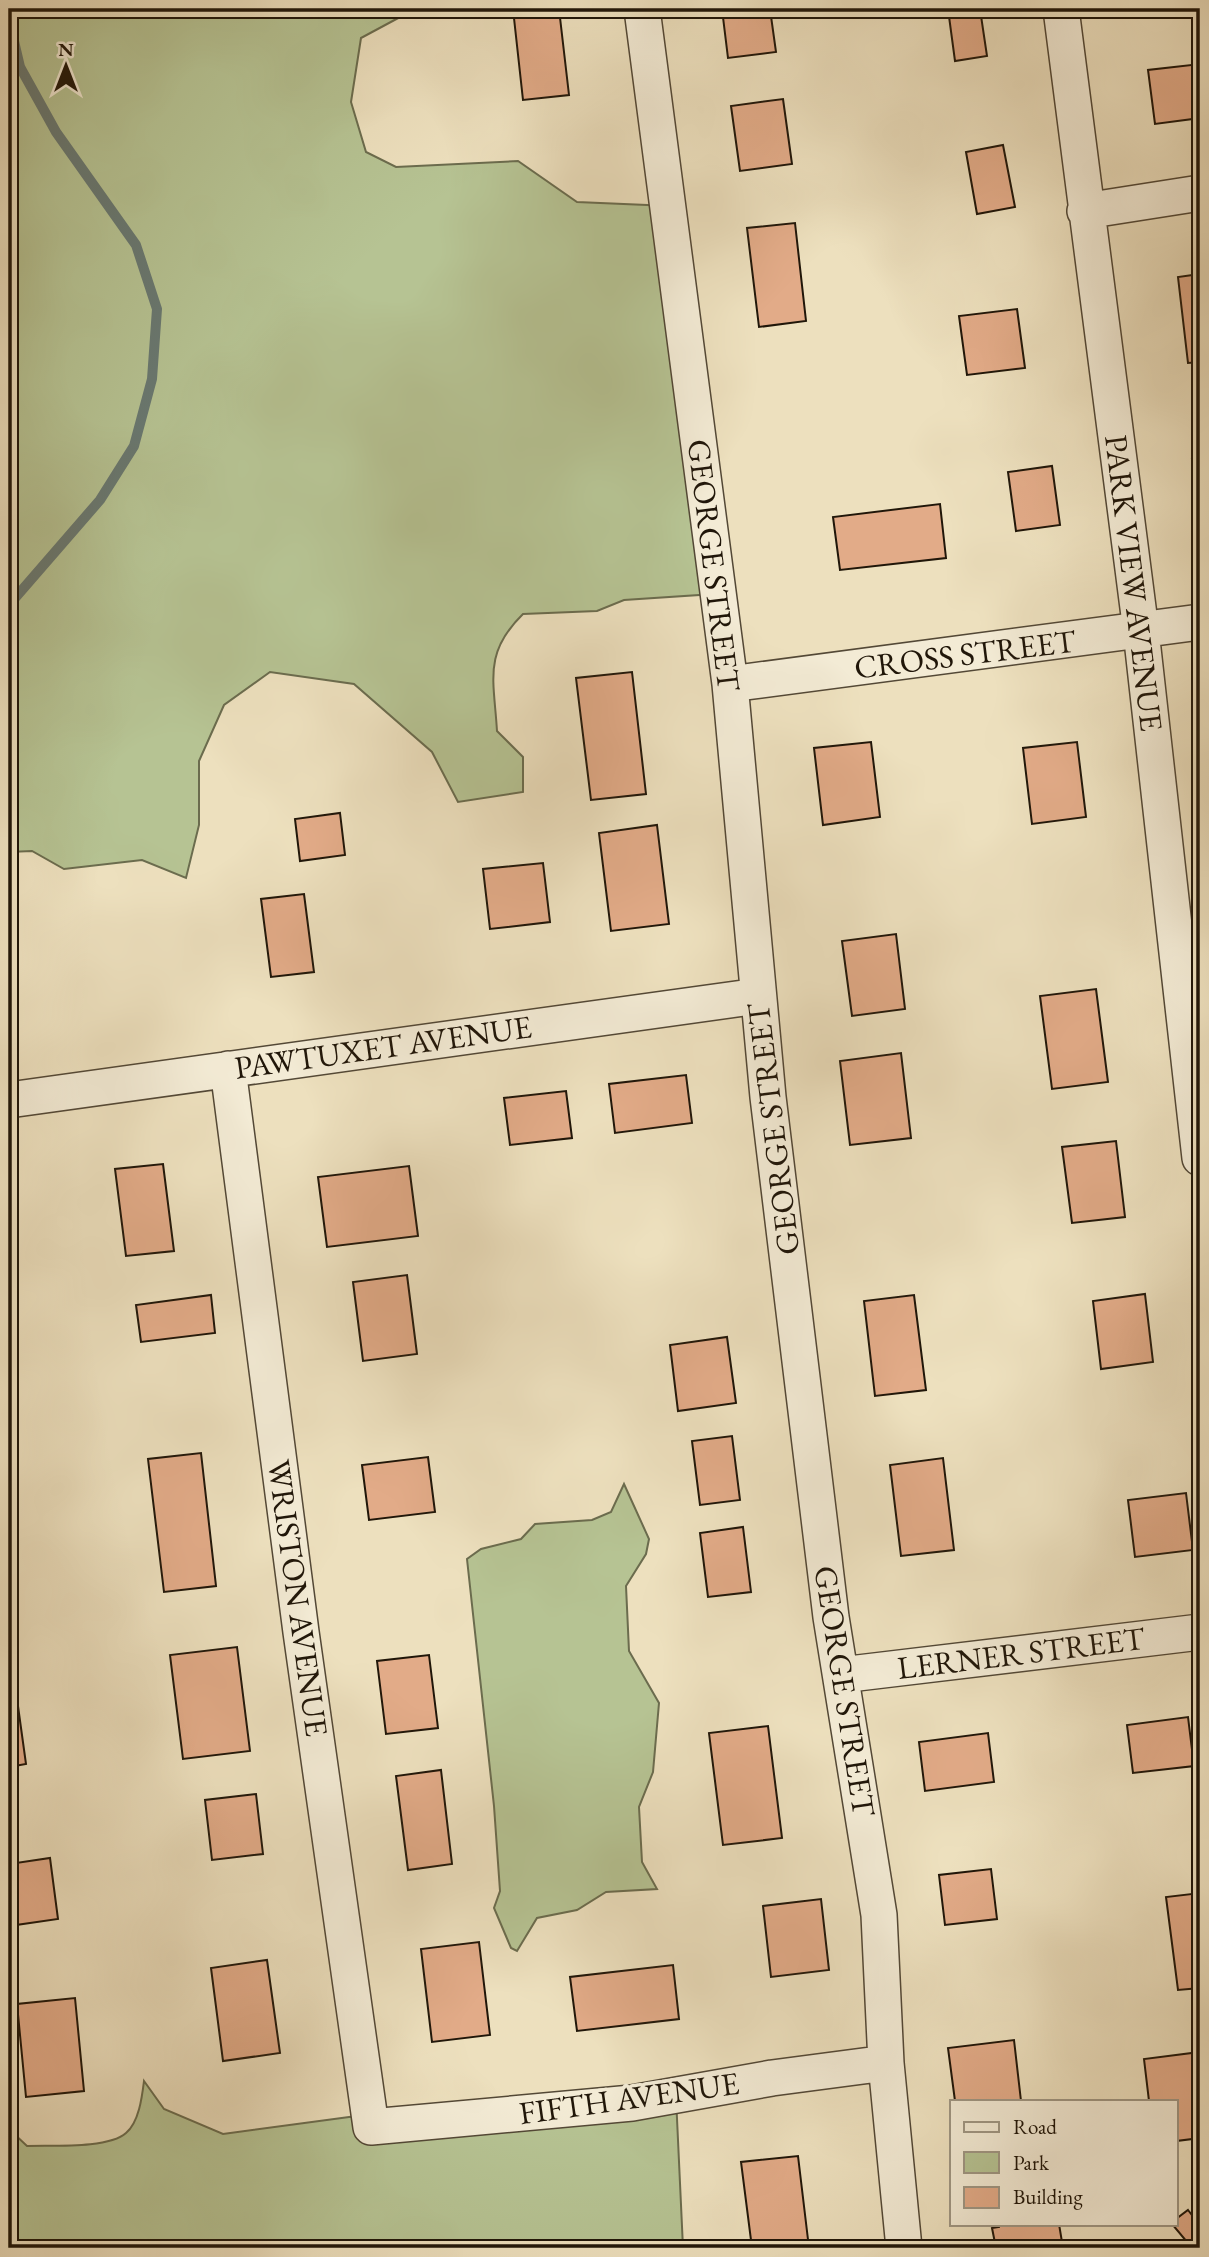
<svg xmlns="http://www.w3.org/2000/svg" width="1209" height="2257" font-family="'EB Garamond',serif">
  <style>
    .green { fill: #b6c393; stroke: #6b6c4e; stroke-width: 2 }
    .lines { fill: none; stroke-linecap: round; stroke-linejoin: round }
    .stream { stroke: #697972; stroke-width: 10 }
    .building { fill: #e2ab88; stroke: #201609; stroke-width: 2 }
    .minor-casing { stroke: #534836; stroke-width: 38 }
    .minor { stroke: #f3ebd5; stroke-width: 35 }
    .labels { text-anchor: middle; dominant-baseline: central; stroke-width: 7; stroke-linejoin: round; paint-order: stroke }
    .street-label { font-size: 32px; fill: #201609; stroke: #f3ebd5 }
  </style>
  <rect width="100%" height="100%" fill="#ede0be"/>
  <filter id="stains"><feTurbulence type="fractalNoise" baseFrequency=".00286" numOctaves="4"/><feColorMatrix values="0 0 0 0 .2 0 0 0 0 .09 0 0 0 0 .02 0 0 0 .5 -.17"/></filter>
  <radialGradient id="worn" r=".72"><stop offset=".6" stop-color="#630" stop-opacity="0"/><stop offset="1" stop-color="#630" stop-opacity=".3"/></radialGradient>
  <path class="green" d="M9,9H415L361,38L351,102L366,152L396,167L518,161L577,202L670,206L714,594L624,600L597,611L523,614C483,653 494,680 497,731L523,757V792L458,802L432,752L354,684L270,672L224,705L199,761V825L186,878L142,860L64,869L32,851L9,852Z
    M624,1484L649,1539L646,1554L626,1586L629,1651L659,1703L653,1772L639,1807L642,1862L657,1889L606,1892L577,1910L537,1918L517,1951L511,1948L494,1908L500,1891L494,1806L467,1559L481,1549L521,1539L535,1524L592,1520L611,1512Z
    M144,2081L164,2109L223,2134L364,2115L676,2097L683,2248H9V2129L27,2146C51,2145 108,2149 126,2133C139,2122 142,2097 144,2081Z"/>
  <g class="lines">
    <path class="stream" d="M9,20L20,67L56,132L136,245L157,309L152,379L134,446L100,500L9,605"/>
  </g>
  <path class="building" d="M513,9H559L569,95L523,100Z
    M722,9H770L776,52L728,58Z
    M948,9H980L987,56L955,61Z
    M1200,64V118L1155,124L1148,70Z
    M783,99L792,164L740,171L731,106Z
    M1003,145L1015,207L977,214L966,152Z
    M795,223L806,321L759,327L747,228Z
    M1200,274V362L1188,363L1178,277Z
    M1017,309L1025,368L967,375L959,316Z
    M1200,458V513L1192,459Z
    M1052,466L1060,525L1016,531L1008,472Z
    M940,504L946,558L840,570L833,517Z
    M632,672L646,794L591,800L576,678Z
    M871,742L880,817L823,825L814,748Z
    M1077,742L1086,817L1032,824L1023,748Z
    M340,813L345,855L300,861L295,819Z
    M657,825L669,924L611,931L599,833Z
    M543,863L550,922L490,929L483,869Z
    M304,894L314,972L271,977L261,899Z
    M896,934L905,1009L852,1016L842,941Z
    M1096,989L1108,1082L1052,1089L1040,996Z
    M901,1053L911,1138L850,1145L840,1061Z
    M686,1075L692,1123L615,1133L609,1084Z
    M566,1091L572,1138L510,1145L504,1098Z
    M1116,1141L1125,1217L1072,1223L1062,1147Z
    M163,1164L174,1251L126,1256L115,1169Z
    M409,1166L418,1236L327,1247L318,1177Z
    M407,1275L417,1354L363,1361L353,1282Z
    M1145,1294L1153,1362L1101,1369L1093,1301Z
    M211,1295L215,1333L141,1342L136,1305Z
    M914,1295L926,1390L875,1396L864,1301Z
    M727,1337L736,1403L678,1411L670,1345Z
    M732,1436L740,1500L700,1505L692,1441Z
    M201,1453L216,1586L164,1592L148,1459Z
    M428,1457L435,1512L369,1520L362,1465Z
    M943,1458L954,1550L901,1556L890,1465Z
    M1186,1493L1193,1550L1135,1557L1128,1500Z
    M743,1527L751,1592L708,1597L700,1533Z
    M237,1647L250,1751L183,1759L170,1655Z
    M429,1655L438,1728L386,1734L377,1661Z
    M17,1699L26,1764L9,1767V1700Z
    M1188,1717L1194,1766L1133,1773L1127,1725Z
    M768,1726L782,1838L723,1845L709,1733Z
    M988,1733L994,1782L925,1791L919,1742Z
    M441,1770L452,1864L408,1870L396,1776Z
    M256,1794L263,1854L212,1860L205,1800Z
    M50,1858L58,1919L9,1926V1864Z
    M991,1869L997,1919L945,1925L939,1875Z
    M1200,1893V1988L1178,1990L1166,1897Z
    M821,1899L829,1970L771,1977L763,1906Z
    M479,1942L490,2035L432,2042L421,1949Z
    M267,1960L280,2053L223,2061L211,1968Z
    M673,1965L679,2019L577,2031L570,1977Z
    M75,1998L84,2091L26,2097L17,2004Z
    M1014,2040L1021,2101H955L948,2048Z
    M1200,2052V2138L1176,2141V2101H1149L1144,2059Z
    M798,2156L809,2248H752L741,2162Z
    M1188,2210L1195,2219L1200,2214V2248H1192L1172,2224H1176V2219Z
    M999,2224H1059L1063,2248H996L992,2228L999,2227Z"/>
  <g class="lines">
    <defs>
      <path id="minor" d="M642,9L730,684L768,1097L831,1617L879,1915L886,2063L904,2248
        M1061,9L1141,631L1200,1158
        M1085,211L1200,193
        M730,684L1200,622
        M228,1069L301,1632L371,2127L632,2103L772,2078L886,2063
        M9,1100L758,996
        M841,1675L1200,1632"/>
    </defs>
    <use href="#minor" class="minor-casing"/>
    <use href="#minor" class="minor"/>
  </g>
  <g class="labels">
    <g class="street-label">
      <text transform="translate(714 565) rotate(83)">GEORGE STREET</text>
      <text transform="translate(1134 583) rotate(83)">PARK VIEW AVENUE</text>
      <text transform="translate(965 654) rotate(-7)">CROSS STREET</text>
      <text transform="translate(383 1047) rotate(-8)">PAWTUXET AVENUE</text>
      <text transform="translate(773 1129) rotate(-97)">GEORGE STREET</text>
      <text transform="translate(298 1598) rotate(82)">WRISTON AVENUE</text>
      <text transform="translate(1021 1653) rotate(-7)">LERNER STREET</text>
      <text transform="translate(845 1691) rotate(81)">GEORGE STREET</text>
      <text transform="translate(629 2098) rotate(-8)">FIFTH AVENUE</text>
    </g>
  </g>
  <rect width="1209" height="2257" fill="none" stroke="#ede0be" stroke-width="35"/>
  <rect x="10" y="10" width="1188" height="2236" fill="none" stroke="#201609" stroke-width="3.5"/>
  <rect x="18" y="18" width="1174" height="2222" fill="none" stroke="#201609" stroke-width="2"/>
  <rect x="950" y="2100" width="228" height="126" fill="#f3ebd5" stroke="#9f9683" stroke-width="2"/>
  <rect x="964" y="2122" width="35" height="10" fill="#f3ebd5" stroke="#9f9683" stroke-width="2"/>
  <text x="1013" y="2134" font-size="21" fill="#201609">Road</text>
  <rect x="964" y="2152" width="35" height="21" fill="#b6c393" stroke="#9f9683" stroke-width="2"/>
  <text x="1013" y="2170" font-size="21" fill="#201609">Park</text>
  <rect x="964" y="2187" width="35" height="21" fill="#e2ab88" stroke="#9f9683" stroke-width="2"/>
  <text x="1013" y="2204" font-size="21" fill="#201609">Building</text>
  <g transform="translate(66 66)" stroke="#f3ebd5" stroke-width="5" paint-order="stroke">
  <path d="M0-5L12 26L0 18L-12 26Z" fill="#201609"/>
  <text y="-10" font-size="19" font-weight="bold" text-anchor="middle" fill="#201609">N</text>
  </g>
  <rect width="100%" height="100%" filter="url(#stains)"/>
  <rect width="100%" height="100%" fill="url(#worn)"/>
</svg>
